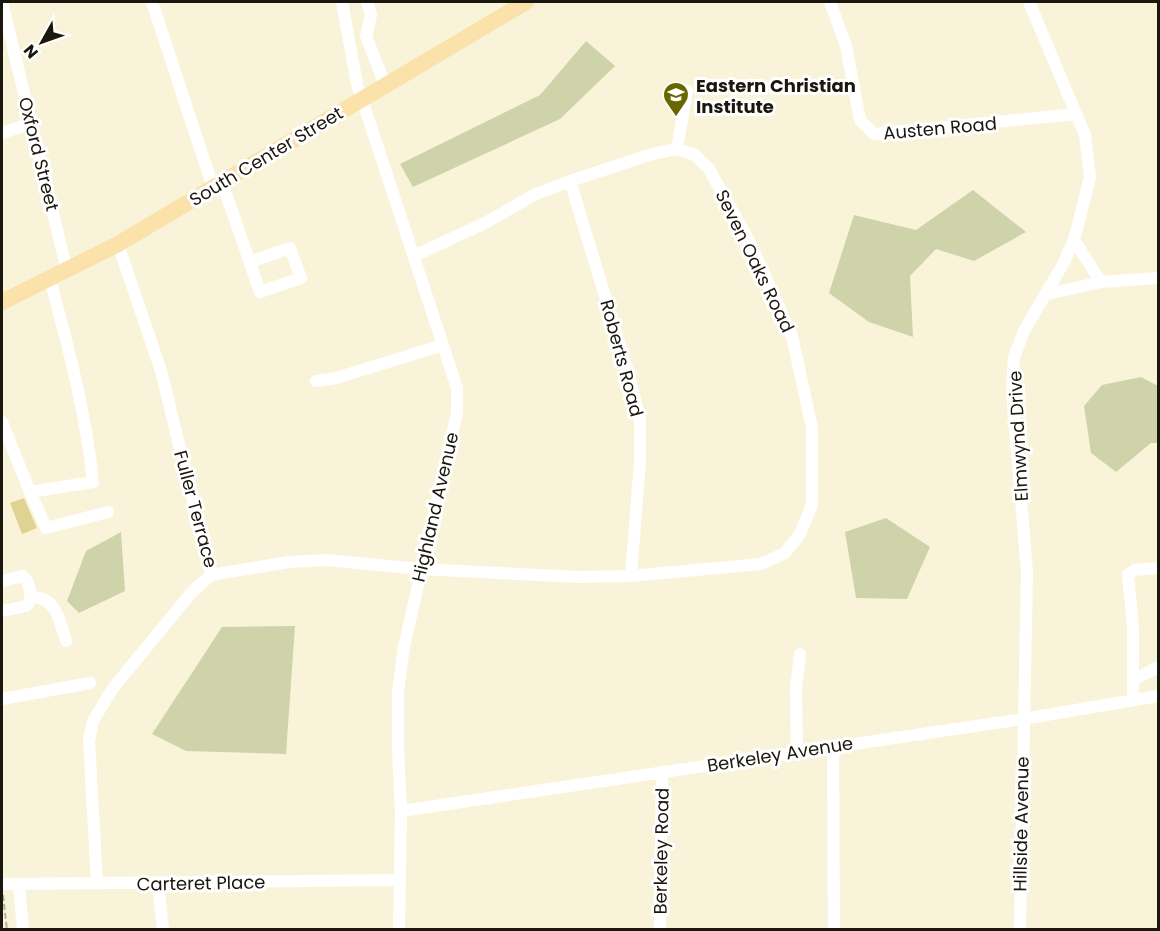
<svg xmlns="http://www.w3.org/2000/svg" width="1160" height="931" font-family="Poppins,sans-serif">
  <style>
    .green { fill: #ced3a9 }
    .building { fill: #dfd292 }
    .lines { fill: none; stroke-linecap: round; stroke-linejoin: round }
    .path { stroke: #b4b09b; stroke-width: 2; stroke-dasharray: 6 3; stroke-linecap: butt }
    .minor { stroke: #fff; stroke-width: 12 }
    .major { stroke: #fbe1aa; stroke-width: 16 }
    .labels { text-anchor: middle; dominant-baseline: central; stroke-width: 6; stroke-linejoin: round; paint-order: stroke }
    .poi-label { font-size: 18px; font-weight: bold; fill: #19170e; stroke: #fff; text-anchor: start }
    .street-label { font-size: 18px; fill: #19170e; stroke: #fff }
  </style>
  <rect width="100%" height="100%" fill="#f9f4d9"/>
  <path class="green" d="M586,41L615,66L560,119L413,187L400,164L540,95Z
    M973,190L1026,232L974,261L936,249L910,276L913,337L869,322L829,293L854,215L916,230Z
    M1141,377L1158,386V443H1151L1116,472L1091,453L1084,406L1102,385Z
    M886,518L930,547L907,599L856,598L845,532Z
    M121,532L125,591L79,613L67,601L86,551Z
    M295,626L286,754L186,751L152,734L222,627Z"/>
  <path class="building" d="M24,498L37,528L22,534L10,503Z"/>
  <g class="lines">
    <path class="path" d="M3,895L7,930"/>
    <path class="minor" d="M2,2L67,271
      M152,2L213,187
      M342,2L357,84L457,388V413L404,647L398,691V750L401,811L399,930
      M367,2L371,15L366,36L385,85
      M830,2L846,46L860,120L874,134L1076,114
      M2,133L32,123
      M677,149L687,91
      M570,181L629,375L640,420V461L631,576
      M222,182L260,292L301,278L290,248L250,262
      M1074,240L1101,282
      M118,244L161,371L211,575
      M1047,294L1101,282L1158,278
      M316,381L336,378L443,345
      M2,422L30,492L93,482C86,413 68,346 50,279
      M30,492L46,528L108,512
      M211,575L289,562L327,560L420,569L579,577L631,576L761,564L785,553L800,534L812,505V428L792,336L750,243L709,169L695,155L677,149L652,154L570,181L536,194L485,223L414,256
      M2,581L23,576C30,583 34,599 26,606L2,611
      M31,597C57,597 59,620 66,641
      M1133,680V627L1128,575L1135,570L1158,568
      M2,699L90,683
      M1133,700V680L1158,667
      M833,746L834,930
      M797,751L796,688L800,654
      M401,811L1023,719L1158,696
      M158,883L163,930
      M2,884L400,880
      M97,884L89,741L93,721L113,688L192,592L211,575
      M19,885L23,930
      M660,930L662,772
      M1020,930L1027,572L1012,392L1014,357L1024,331L1063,264L1074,240L1090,177L1085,135L1029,2"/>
    <path class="major" d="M2,302L118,244L526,2"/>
  </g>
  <defs>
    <symbol id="school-pin" viewBox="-11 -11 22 30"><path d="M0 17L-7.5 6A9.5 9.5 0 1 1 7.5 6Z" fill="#696600" stroke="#fff"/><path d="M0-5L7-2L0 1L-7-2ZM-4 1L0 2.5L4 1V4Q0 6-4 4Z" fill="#fff"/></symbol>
  </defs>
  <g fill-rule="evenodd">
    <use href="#school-pin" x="661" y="80" width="30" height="40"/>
  </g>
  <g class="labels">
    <g class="poi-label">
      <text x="696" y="85">Eastern Christian<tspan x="696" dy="21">Institute</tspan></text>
    </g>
    <g class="street-label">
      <text transform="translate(940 128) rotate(-5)">Austen Road</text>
      <text transform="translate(39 154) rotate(76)">Oxford Street</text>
      <text transform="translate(266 156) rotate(-31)">South Center Street</text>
      <text transform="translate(755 261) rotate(64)">Seven Oaks Road</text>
      <text transform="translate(622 358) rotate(75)">Roberts Road</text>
      <text transform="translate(1018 436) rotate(-93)">Elmwynd Drive</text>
      <text transform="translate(435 507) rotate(-77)">Highland Avenue</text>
      <text transform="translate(196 509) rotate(75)">Fuller Terrace</text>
      <text transform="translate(780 754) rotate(-9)">Berkeley Avenue</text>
      <text transform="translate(1021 824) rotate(-89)">Hillside Avenue</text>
      <text transform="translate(661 851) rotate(-89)">Berkeley Road</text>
      <text transform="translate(201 883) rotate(-1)">Carteret Place</text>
    </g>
  </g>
  <rect width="1160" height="931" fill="none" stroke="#19170e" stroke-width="6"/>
  <g transform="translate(42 42) rotate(230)" stroke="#ffffff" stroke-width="4.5" paint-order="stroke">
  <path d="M0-4.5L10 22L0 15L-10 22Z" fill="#19170e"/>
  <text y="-9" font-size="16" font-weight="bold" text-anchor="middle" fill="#19170e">N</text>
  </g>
</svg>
